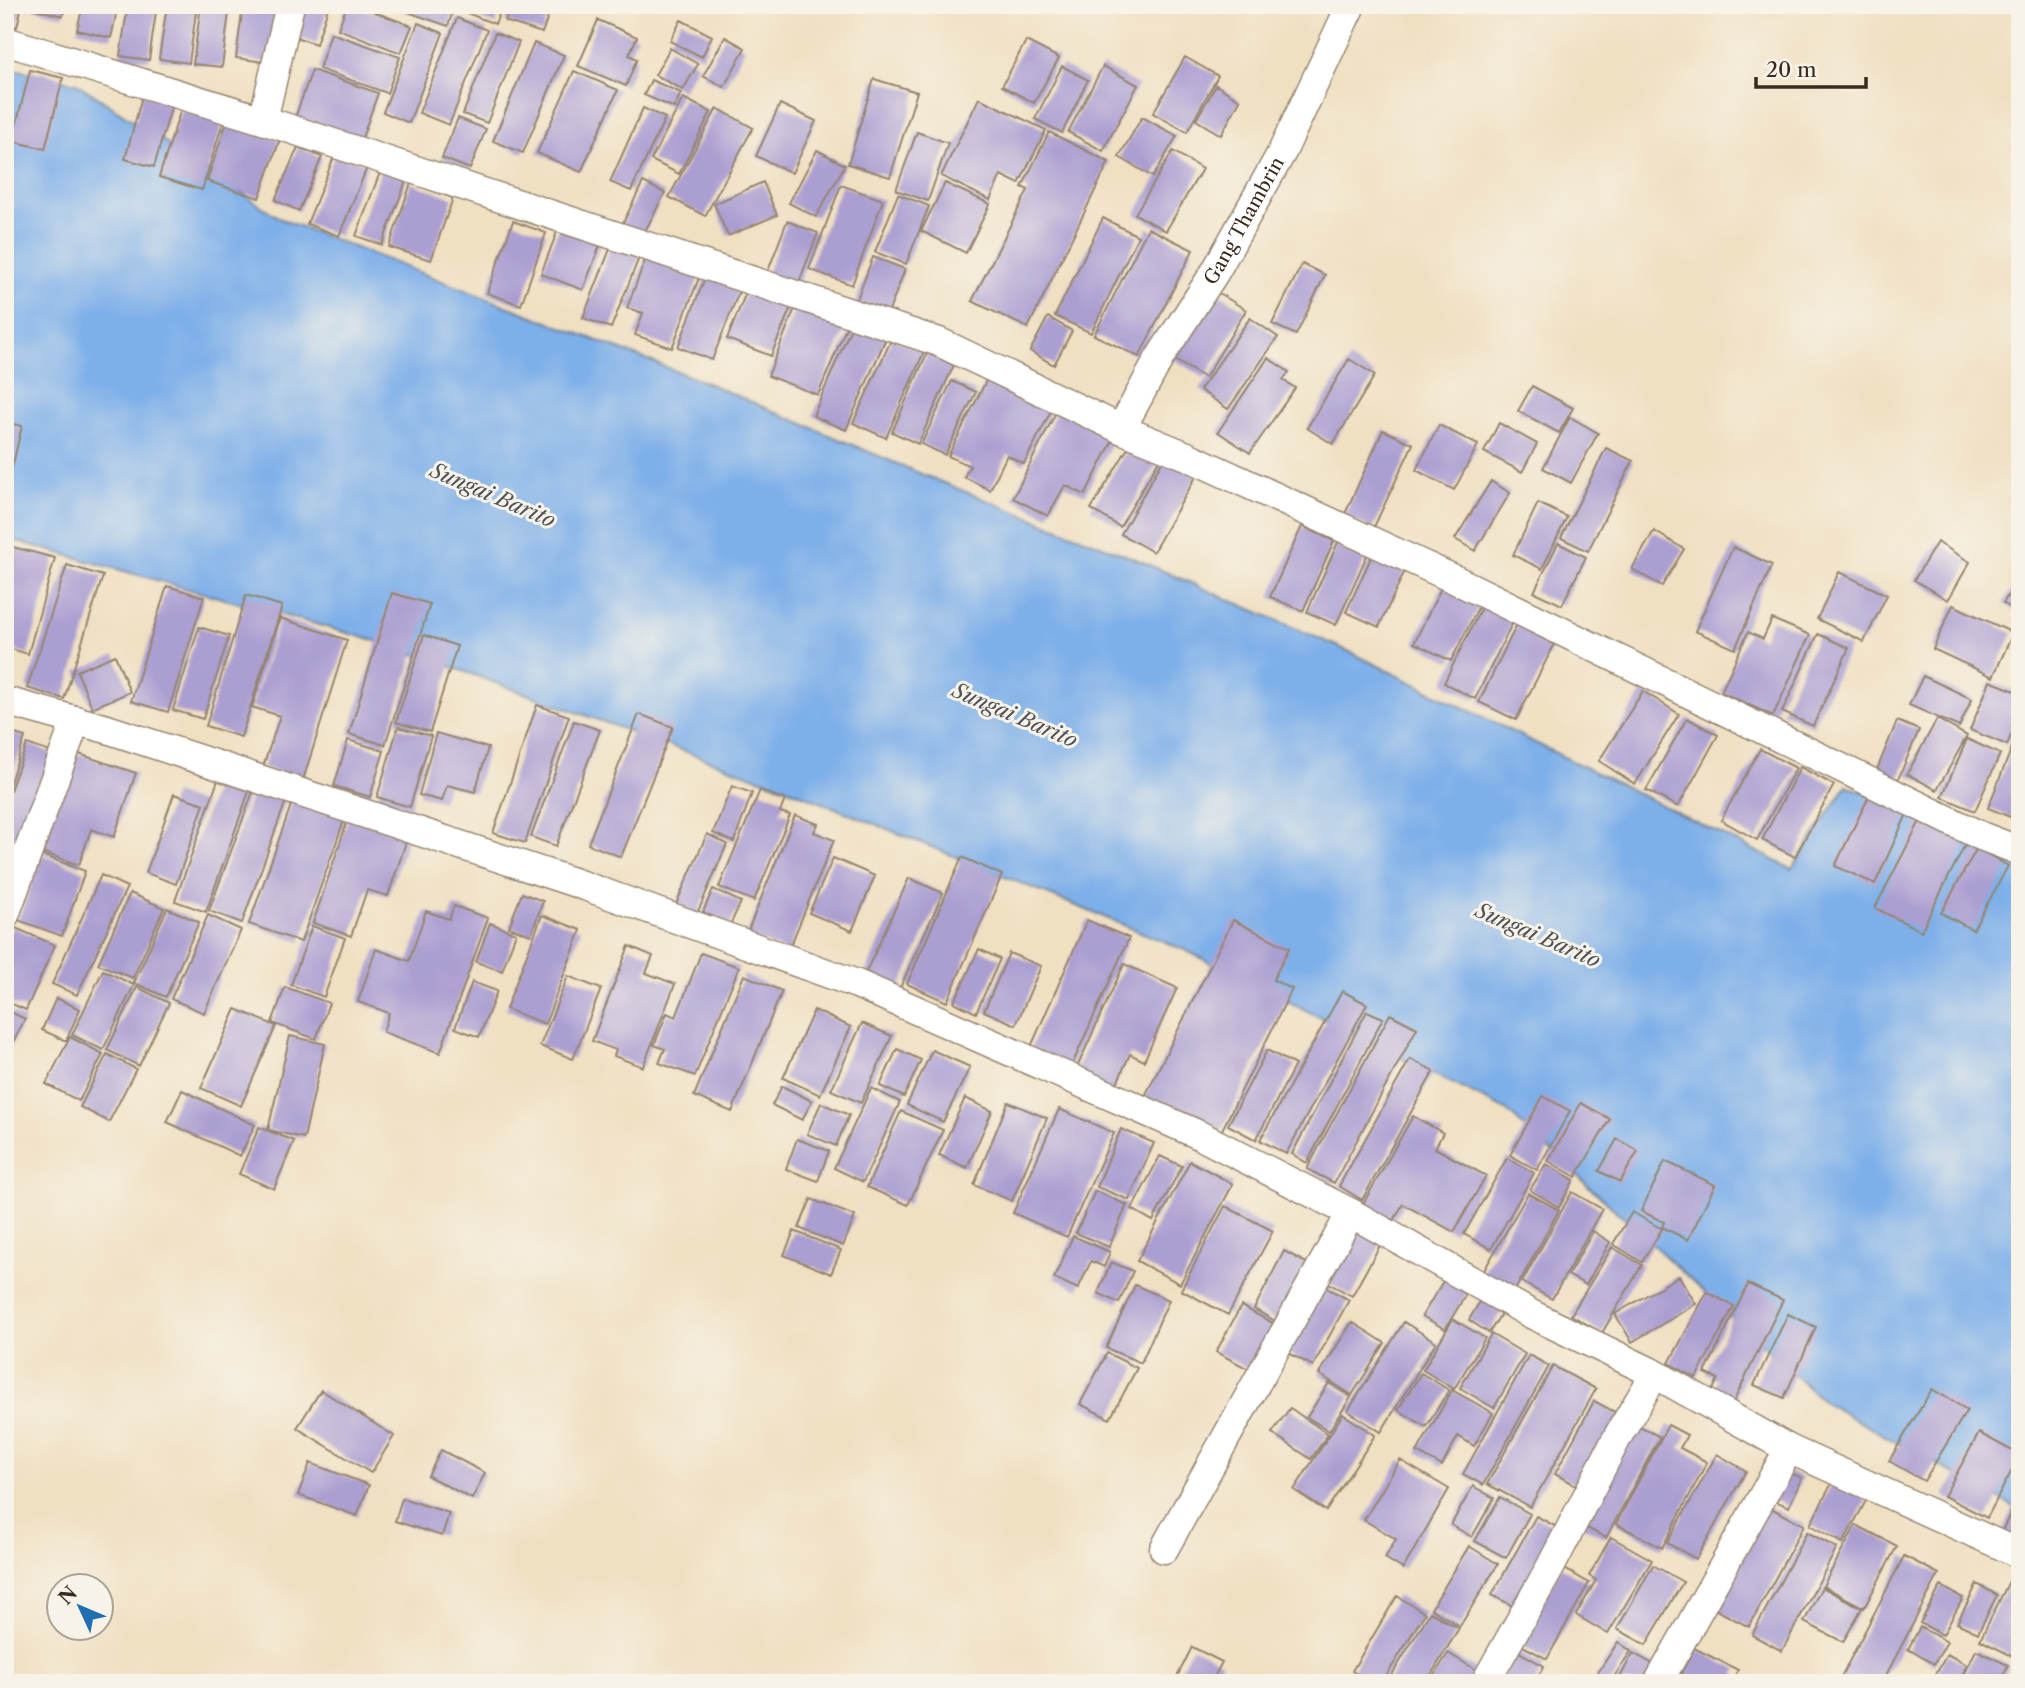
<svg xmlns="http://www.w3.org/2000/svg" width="2025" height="1688" font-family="'Libre Caslon Text',serif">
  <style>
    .water { fill: #7dafe9; stroke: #5c6c84; stroke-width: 2 }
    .building { fill: #ab9fd1 }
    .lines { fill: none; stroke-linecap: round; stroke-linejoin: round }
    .minor-casing { stroke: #968570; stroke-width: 31 }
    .minor { stroke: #fff; stroke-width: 28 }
    .labels { text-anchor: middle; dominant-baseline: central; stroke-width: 6; stroke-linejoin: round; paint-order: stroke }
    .street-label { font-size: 19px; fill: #3b2a1e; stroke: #f7f3e8 }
    .water-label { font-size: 21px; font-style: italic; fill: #4f525b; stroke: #f7f3e8 }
  </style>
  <rect width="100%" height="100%" fill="#f7f3e8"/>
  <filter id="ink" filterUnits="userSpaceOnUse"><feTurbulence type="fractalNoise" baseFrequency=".0143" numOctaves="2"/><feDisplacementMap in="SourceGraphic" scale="14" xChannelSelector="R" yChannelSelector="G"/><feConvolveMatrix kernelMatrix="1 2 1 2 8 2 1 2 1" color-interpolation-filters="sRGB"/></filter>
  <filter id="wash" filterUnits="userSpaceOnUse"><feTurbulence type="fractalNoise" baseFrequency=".00686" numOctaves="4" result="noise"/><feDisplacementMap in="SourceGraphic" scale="28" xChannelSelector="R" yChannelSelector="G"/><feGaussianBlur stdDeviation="1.57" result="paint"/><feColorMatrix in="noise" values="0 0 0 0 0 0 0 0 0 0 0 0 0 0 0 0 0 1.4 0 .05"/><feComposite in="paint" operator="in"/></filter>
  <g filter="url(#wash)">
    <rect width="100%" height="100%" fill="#f0e0c2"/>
    <path class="water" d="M5,67L76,83L281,219L707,383L926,476L1138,560L1348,651L1792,869L1847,785L2020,864V1510L1825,1403L1506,1110L1185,950L786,788L394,646L5,538Z"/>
    <g id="blocks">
      <path class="building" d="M5,5H22L17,27L5,24Z
        M32,5H66L63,16L31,8Z
        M83,5H118L111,38L77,30Z
        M128,5H157L149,60L120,56Z
        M167,5H197L189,63L159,59Z
        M201,5H230L222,67L193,64Z
        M243,5H278L271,63L236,58Z
        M296,5H329L316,44L286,34Z
        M347,5H356L412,26L401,53L338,29Z
        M388,5H455L448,26Z
        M466,5H503L495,24L464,12Z
        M511,5H552L542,33L505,21Z
        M457,18L487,30L449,125L419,113Z
        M598,20L637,37L629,55L637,59L626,86L578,66Z
        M681,20L712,36L702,57L670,41Z
        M418,23L443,33L409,123L383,112Z
        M331,33L400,57L387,93L319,69Z
        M495,33L519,42L487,123L463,114Z
        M725,37L745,48L724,87L703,76Z
        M1026,41L1059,58L1034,103L1002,86Z
        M534,43L564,55L523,153L493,141Z
        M670,48L698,64L683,90L655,75Z
        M1185,57L1218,76L1187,132L1153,113Z
        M1062,66L1088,80L1062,133L1035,119Z
        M1103,66L1138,85L1103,151L1068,132Z
        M30,70L63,78L45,149L12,141Z
        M312,70L378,93L361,141L295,118Z
        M574,71L618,90L581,172L537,153Z
        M874,79L917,92L890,177L848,164Z
        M651,80L681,93L674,108L644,95Z
        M1216,85L1240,100L1221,135L1196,120Z
        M143,93L173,101L154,167L125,159Z
        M683,98L711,112L679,174L651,160Z
        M979,98L1046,130L1019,184L1001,175L990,200L941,176Z
        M780,104L816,121L792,173L756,156Z
        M643,108L665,118L631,191L610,182Z
        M717,108L753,128L705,216L669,197Z
        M181,109L223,122L202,190L159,177Z
        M1142,117L1177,136L1153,177L1119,157Z
        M458,118L486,129L470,169L442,158Z
        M227,121L280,139L259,198L207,181Z
        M917,132L948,143L928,201L896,190Z
        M1049,132L1109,162L1028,328L972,301L1028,190L1022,187Z
        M298,147L322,157L299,211L275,200Z
        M817,150L845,165L816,217L789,203Z
        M1173,151L1202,169L1166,231L1135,214Z
        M336,152L368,165L339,236L307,224Z
        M382,167L408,176L382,245L356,236Z
        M643,182L665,193L641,239L620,229Z
        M763,182L777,215L728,236L714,204Z
        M411,183L453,198L431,260L389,247Z
        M945,183L990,204L966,253L921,231Z
        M841,185L883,200L852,285L809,269Z
        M898,194L929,206L906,264L875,252Z
        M1103,218L1138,236L1091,333L1055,316Z
        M513,221L546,233L521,305L487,293Z
        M787,221L818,233L796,290L765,279Z
        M560,224L602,240L583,290L541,274Z
        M1148,228L1193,250L1139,357L1094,335Z
        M612,244L640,255L611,328L583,318Z
        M647,255L700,275L672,348L635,335L643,313L627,308Z
        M873,257L905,269L886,319L854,307Z
        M1302,264L1325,275L1296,335L1272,324Z
        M706,275L740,289L712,360L678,347Z
        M749,285L793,302L771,356L727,339Z
        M1209,287L1246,310L1205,378L1166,355Z
        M797,303L848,323L818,395L768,376Z
        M1048,317L1072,331L1054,365L1030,351Z
        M1250,318L1278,337L1228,409L1200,390Z
        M853,323L886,338L846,430L813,416Z
        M892,338L924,352L886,438L853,423Z
        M927,353L954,365L918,444L892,432Z
        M1268,358L1289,372L1283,380L1295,388L1250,453L1218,432Z
        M1349,359L1375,375L1333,444L1307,428Z
        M990,373L1054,405L1024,464L1007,455L990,490L964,477L970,466L948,456Z
        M952,381L976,392L945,455L921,444Z
        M1532,386L1573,408L1559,433L1518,411Z
        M1059,406L1116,434L1085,495L1065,485L1048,516L1013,498Z
        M1570,417L1598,433L1571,483L1543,468Z
        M5,422L22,426L6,493H5Z
        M1499,423L1537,444L1522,472L1484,452Z
        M1439,425L1478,445L1454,490L1416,470Z
        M1383,430L1413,444L1373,529L1344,516Z
        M1134,438L1162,455L1120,527L1091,509Z
        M1606,448L1633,461L1588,551L1561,538Z
        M1165,456L1197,475L1153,552L1121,534Z
        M1491,481L1510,493L1475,551L1455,539Z
        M1538,503L1567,517L1542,569L1513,555Z
        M1302,526L1334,541L1303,611L1270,597Z
        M1654,531L1684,549L1662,586L1632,569Z
        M1342,533L1371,546L1336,625L1307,612Z
        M1937,542L1970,562L1948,600L1914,580Z
        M1558,543L1586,557L1562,605L1534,592Z
        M5,545L55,558L28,654L5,647Z
        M1733,547L1772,565L1735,649L1695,631Z
        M1374,551L1407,566L1379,627L1346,612Z
        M67,565L103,576L64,699L27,688Z
        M1839,572L1887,595L1864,642L1817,619Z
        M2020,577V614L2003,603Z
        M1445,580L1483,598L1451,661L1414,643Z
        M167,586L204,597L168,712L131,701Z
        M392,593L430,604L385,745L349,734Z
        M246,595L282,606L241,737L206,726Z
        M1483,604L1514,620L1475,699L1444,683Z
        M1953,605L2013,633L1993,677L1933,649Z
        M280,618L347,640L303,780L263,767L280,716L252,707Z
        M1772,619L1810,635L1773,716L1721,692L1748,632L1763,639Z
        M1518,622L1556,641L1516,720L1479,702Z
        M199,627L229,636L203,719L173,710Z
        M1818,634L1849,648L1813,726L1782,712Z
        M424,635L457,646L430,732L396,722Z
        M115,655L130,692L92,708L77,671Z
        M1923,676L1972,699L1959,727L1909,705Z
        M1990,681L2020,693V714L2007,745L1970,730Z
        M1643,691L1679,714L1635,784L1599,761Z
        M537,705L569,716L525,843L493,833Z
        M639,714L673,727L621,857L588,844Z
        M1687,718L1718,735L1678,807L1646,790Z
        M1937,719L1967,736L1937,790L1907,774Z
        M574,721L600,730L556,846L531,837Z
        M1897,721L1919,730L1897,782L1876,772Z
        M398,727L431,736L410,807L377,797Z
        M2020,727V821L1988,808Z
        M5,731L25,737L6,795L5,794Z
        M436,733L488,748L475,792L447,785L442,801L419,795Z
        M1967,739L2000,754L1975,811L1942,797Z
        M348,740L384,751L370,797L334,786Z
        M27,744L59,755L23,857L5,851V804Z
        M1760,749L1796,768L1757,840L1721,820Z
        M67,750L136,773L114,837L91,829L79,865L33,849Z
        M1800,767L1834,785L1795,857L1762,840Z
        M222,769L253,780L206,912L175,901Z
        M257,781L289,792L242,923L209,911Z
        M732,786L752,793L734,842L713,833Z
        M760,790L785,800L780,812L790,815L754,901L719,887Z
        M174,794L204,804L176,884L146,873Z
        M1869,796L1907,814L1875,884L1835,866Z
        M294,797L346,815L301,942L249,924Z
        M350,813L409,833L388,896L367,890L351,936L313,923Z
        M795,815L818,824L814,832L834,840L788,952L746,935Z
        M1921,819L1966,843L1921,931L1875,908Z
        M707,834L727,844L697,914L676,904Z
        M1977,848L2008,866L1973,930L1941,913Z
        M42,855L85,871L62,936L18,920Z
        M962,857L1002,875L947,1002L907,984Z
        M833,858L875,876L852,931L809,913Z
        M101,875L127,887L77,995L52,984Z
        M909,878L943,893L899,990L865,974Z
        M713,889L741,902L730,925L703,912Z
        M130,893L164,908L133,978L98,964Z
        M522,893L543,901L531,935L509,927Z
        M454,906L488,918L440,1053L383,1032L389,1013L358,1002L376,949L409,961L426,911L449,919Z
        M167,908L199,922L166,997L134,983Z
        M208,915L241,930L204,1013L171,999Z
        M542,915L581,930L545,1024L506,1009Z
        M1087,920L1129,938L1071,1067L1030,1049Z
        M1233,920L1289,948L1273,980L1292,989L1216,1142L1141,1104Z
        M490,923L516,933L502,971L476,962Z
        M312,926L345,938L324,997L291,985Z
        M13,927L55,945L26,1010L5,1001V945Z
        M629,946L653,956L646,973L675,984L643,1067L614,1056L616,1050L592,1041Z
        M979,949L1000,959L976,1013L954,1002Z
        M701,953L739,967L695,1076L659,1063L665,1049L654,1045L667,1013L676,1017Z
        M1009,953L1041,966L1016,1025L984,1011Z
        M1124,964L1177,988L1144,1061L1130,1054L1113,1092L1074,1074Z
        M103,970L134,985L103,1050L72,1035Z
        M744,975L782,991L732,1112L694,1096Z
        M568,976L601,989L573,1059L540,1046Z
        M472,982L497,991L479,1037L455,1028Z
        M137,987L169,1003L139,1066L107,1050Z
        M285,987L329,1003L316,1039L272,1023Z
        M1342,991L1367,1004L1286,1154L1260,1140Z
        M56,998L80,1009L66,1041L42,1030Z
        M5,1009L25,1019L5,1058Z
        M236,1009L276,1026L241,1106L201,1088Z
        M814,1010L851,1027L820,1095L783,1078Z
        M1367,1011L1383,1018L1307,1163L1292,1154Z
        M1390,1014L1417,1028L1334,1183L1307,1169Z
        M862,1023L892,1036L861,1103L831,1090Z
        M290,1036L325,1044L304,1138L268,1130Z
        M70,1037L103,1054L79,1101L46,1084Z
        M897,1049L921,1060L904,1097L880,1086Z
        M932,1050L970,1067L943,1122L907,1105Z
        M1267,1050L1295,1065L1256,1140L1228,1125Z
        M107,1054L136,1069L109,1122L80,1107Z
        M1410,1059L1434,1071L1362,1200L1339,1186Z
        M782,1086L812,1101L802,1120L772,1105Z
        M871,1088L900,1102L863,1182L834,1168Z
        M182,1090L255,1125L240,1156L167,1122Z
        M1543,1096L1570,1111L1537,1170L1510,1155Z
        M965,1098L992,1111L967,1168L939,1155Z
        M1008,1102L1047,1118L1012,1201L974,1185Z
        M821,1103L849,1115L836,1146L807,1134Z
        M1581,1103L1610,1119L1576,1177L1548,1161Z
        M1059,1109L1114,1133L1067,1237L1013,1213Z
        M901,1111L943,1130L908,1205L867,1187Z
        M1413,1116L1443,1133L1435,1148L1486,1176L1454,1232L1403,1204L1391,1226L1360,1209Z
        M259,1127L294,1141L274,1189L239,1174Z
        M1121,1129L1154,1143L1129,1200L1097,1187Z
        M797,1139L829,1151L818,1181L786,1169Z
        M1617,1139L1638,1151L1620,1182L1599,1171Z
        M1160,1156L1182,1166L1153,1221L1132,1209Z
        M1507,1158L1534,1173L1491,1249L1464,1234Z
        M1190,1161L1233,1184L1180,1284L1137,1261Z
        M1665,1161L1715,1185L1688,1240L1662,1227L1664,1222L1641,1211Z
        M1546,1164L1574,1180L1559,1207L1530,1190Z
        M1095,1191L1127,1205L1109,1247L1076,1233Z
        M1572,1192L1602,1209L1552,1299L1522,1282Z
        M1528,1193L1559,1210L1514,1292L1482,1274Z
        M811,1199L855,1216L843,1246L799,1228Z
        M1225,1206L1273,1231L1228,1315L1181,1290Z
        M1632,1212L1662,1229L1642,1262L1613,1244Z
        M1351,1220L1384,1238L1352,1296L1320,1278Z
        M794,1231L841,1250L831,1274L784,1255Z
        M1593,1231L1610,1242L1586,1285L1568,1275Z
        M1073,1236L1110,1252L1104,1267L1091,1261L1078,1289L1054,1278Z
        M1612,1247L1642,1265L1602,1333L1571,1315Z
        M1284,1251L1314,1267L1282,1325L1254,1309Z
        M1111,1262L1133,1271L1119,1303L1098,1293Z
        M1448,1273L1471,1286L1445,1329L1422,1316Z
        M1679,1276L1696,1304L1632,1342L1615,1314Z
        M1318,1283L1349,1300L1313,1366L1281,1349Z
        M1748,1284L1783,1300L1733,1403L1712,1392L1718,1379L1705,1373Z
        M1135,1285L1169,1300L1141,1363L1106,1348Z
        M1486,1291L1507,1304L1489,1333L1469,1320Z
        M1707,1292L1734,1306L1696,1378L1669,1363Z
        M1241,1306L1282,1328L1258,1374L1216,1352Z
        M1788,1314L1816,1327L1784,1398L1754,1385Z
        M1453,1319L1485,1338L1454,1389L1423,1370Z
        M1352,1322L1385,1343L1352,1395L1319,1374Z
        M1404,1322L1436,1342L1381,1432L1348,1411Z
        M1491,1334L1525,1354L1494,1408L1460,1388Z
        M1107,1353L1137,1368L1110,1419L1080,1404Z
        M1529,1355L1549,1366L1483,1485L1463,1474Z
        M1553,1366L1596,1389L1530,1507L1487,1484Z
        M1421,1373L1449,1390L1426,1427L1398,1410Z
        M1329,1383L1351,1397L1329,1431L1307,1417Z
        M1932,1389L1967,1410L1924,1481L1889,1461Z
        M321,1390L394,1436L371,1473L297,1428Z
        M1452,1390L1493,1413L1474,1446L1458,1436L1442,1466L1417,1452Z
        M1594,1401L1626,1418L1587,1491L1555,1474Z
        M1290,1408L1328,1434L1311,1459L1272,1433Z
        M1343,1414L1375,1435L1326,1511L1294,1490Z
        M1634,1423L1660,1437L1606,1538L1579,1524Z
        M1668,1425L1687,1435L1680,1448L1707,1462L1662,1548L1616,1524Z
        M1979,1433L2020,1455L1987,1518L1944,1496Z
        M441,1450L485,1473L472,1499L428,1476Z
        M1717,1454L1746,1471L1696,1559L1667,1543Z
        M1400,1460L1449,1489L1403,1569L1385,1558L1396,1539L1364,1520Z
        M310,1463L369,1485L357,1516L298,1495Z
        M1779,1468L1802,1478L1789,1507L1766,1497Z
        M1833,1481L1867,1499L1843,1543L1810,1525Z
        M1473,1486L1494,1498L1472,1537L1451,1525Z
        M1500,1497L1530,1514L1506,1558L1475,1541Z
        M402,1498L449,1513L442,1536L395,1521Z
        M2017,1499L2020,1501V1529L2015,1539L2001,1533Z
        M1761,1503L1804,1525L1749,1627L1707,1605Z
        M1536,1516L1566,1532L1522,1611L1492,1595Z
        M1856,1525L1897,1546L1864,1608L1823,1586Z
        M1807,1532L1837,1548L1782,1651L1752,1635Z
        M1611,1537L1652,1560L1608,1634L1576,1615L1596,1580L1589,1576Z
        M1469,1546L1498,1564L1460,1626L1431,1609Z
        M1904,1556L1939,1574L1882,1683H1838Z
        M1653,1565L1683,1582L1646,1645L1617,1629Z
        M1561,1567L1589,1583L1547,1659L1519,1644Z
        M2014,1571L2020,1574V1642L2012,1656L1980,1640Z
        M1977,1584L1997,1595L1978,1633L1957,1623Z
        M1941,1586L1963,1598L1943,1635L1920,1623Z
        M1822,1587L1862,1608L1843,1642L1804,1622Z
        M1397,1596L1425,1613L1382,1683H1360L1363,1678L1352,1671Z
        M1430,1612L1459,1628L1426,1683H1387Z
        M1920,1627L1947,1642L1934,1664L1908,1649Z
        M1618,1642L1631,1651L1610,1683H1604L1595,1677Z
        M1192,1647L1222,1662L1211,1683H1174Z
        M1694,1648L1738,1670L1731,1683H1676Z
        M1976,1650L2008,1665L2000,1683H1960Z
        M1517,1651L1544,1666L1534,1683H1499Z
        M1448,1653L1483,1674L1478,1683H1429Z
        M1633,1653L1660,1668L1652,1683H1617Z
        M1947,1654L1967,1665L1958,1683H1931Z"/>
    </g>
  </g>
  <g filter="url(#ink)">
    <use href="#blocks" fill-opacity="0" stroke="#968570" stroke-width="2"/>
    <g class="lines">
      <defs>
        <g id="minor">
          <path d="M5,41L263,120L939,342L1121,429L1187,456L1456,580L1981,836L2020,851"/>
          <path d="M263,120L290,5"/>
          <path id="s1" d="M1121,429L1160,357L1215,272L1282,152L1351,5"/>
          <path d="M5,701L107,729L582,885L857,984L1197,1134L1351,1213L1531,1314L1655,1374L1789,1449L2020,1554"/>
          <path d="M5,915L76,720"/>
          <path d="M1164,1549L1351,1213"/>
          <path d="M1659,1681L1789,1449"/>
          <path d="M1485,1683L1551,1566L1619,1434L1655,1374"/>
        </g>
      </defs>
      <use href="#minor" class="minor-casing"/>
      <use href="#minor" class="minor"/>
    </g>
  </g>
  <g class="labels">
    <g class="street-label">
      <text stroke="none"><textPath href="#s1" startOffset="242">Gang Thambrin</textPath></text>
    </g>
    <g class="water-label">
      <text transform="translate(493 495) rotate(23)">Sungai Barito</text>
      <text transform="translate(1015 715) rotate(23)">Sungai Barito</text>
      <text transform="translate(1538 935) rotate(23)">Sungai Barito</text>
    </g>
  </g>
  <rect width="2025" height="1688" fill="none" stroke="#f7f3e8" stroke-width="28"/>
  <g transform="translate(80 1607) rotate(314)"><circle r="33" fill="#f7f3e8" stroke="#aca397" stroke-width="2"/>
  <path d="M0-5L12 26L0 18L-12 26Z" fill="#1f6fb2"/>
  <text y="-10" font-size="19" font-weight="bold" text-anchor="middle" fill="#3b2a1e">N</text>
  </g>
  <path d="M1756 77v10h110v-10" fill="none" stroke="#3b2a1e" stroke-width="3.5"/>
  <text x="1766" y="77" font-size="21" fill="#3b2a1e" stroke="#f7f3e8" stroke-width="5" paint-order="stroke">20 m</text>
</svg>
